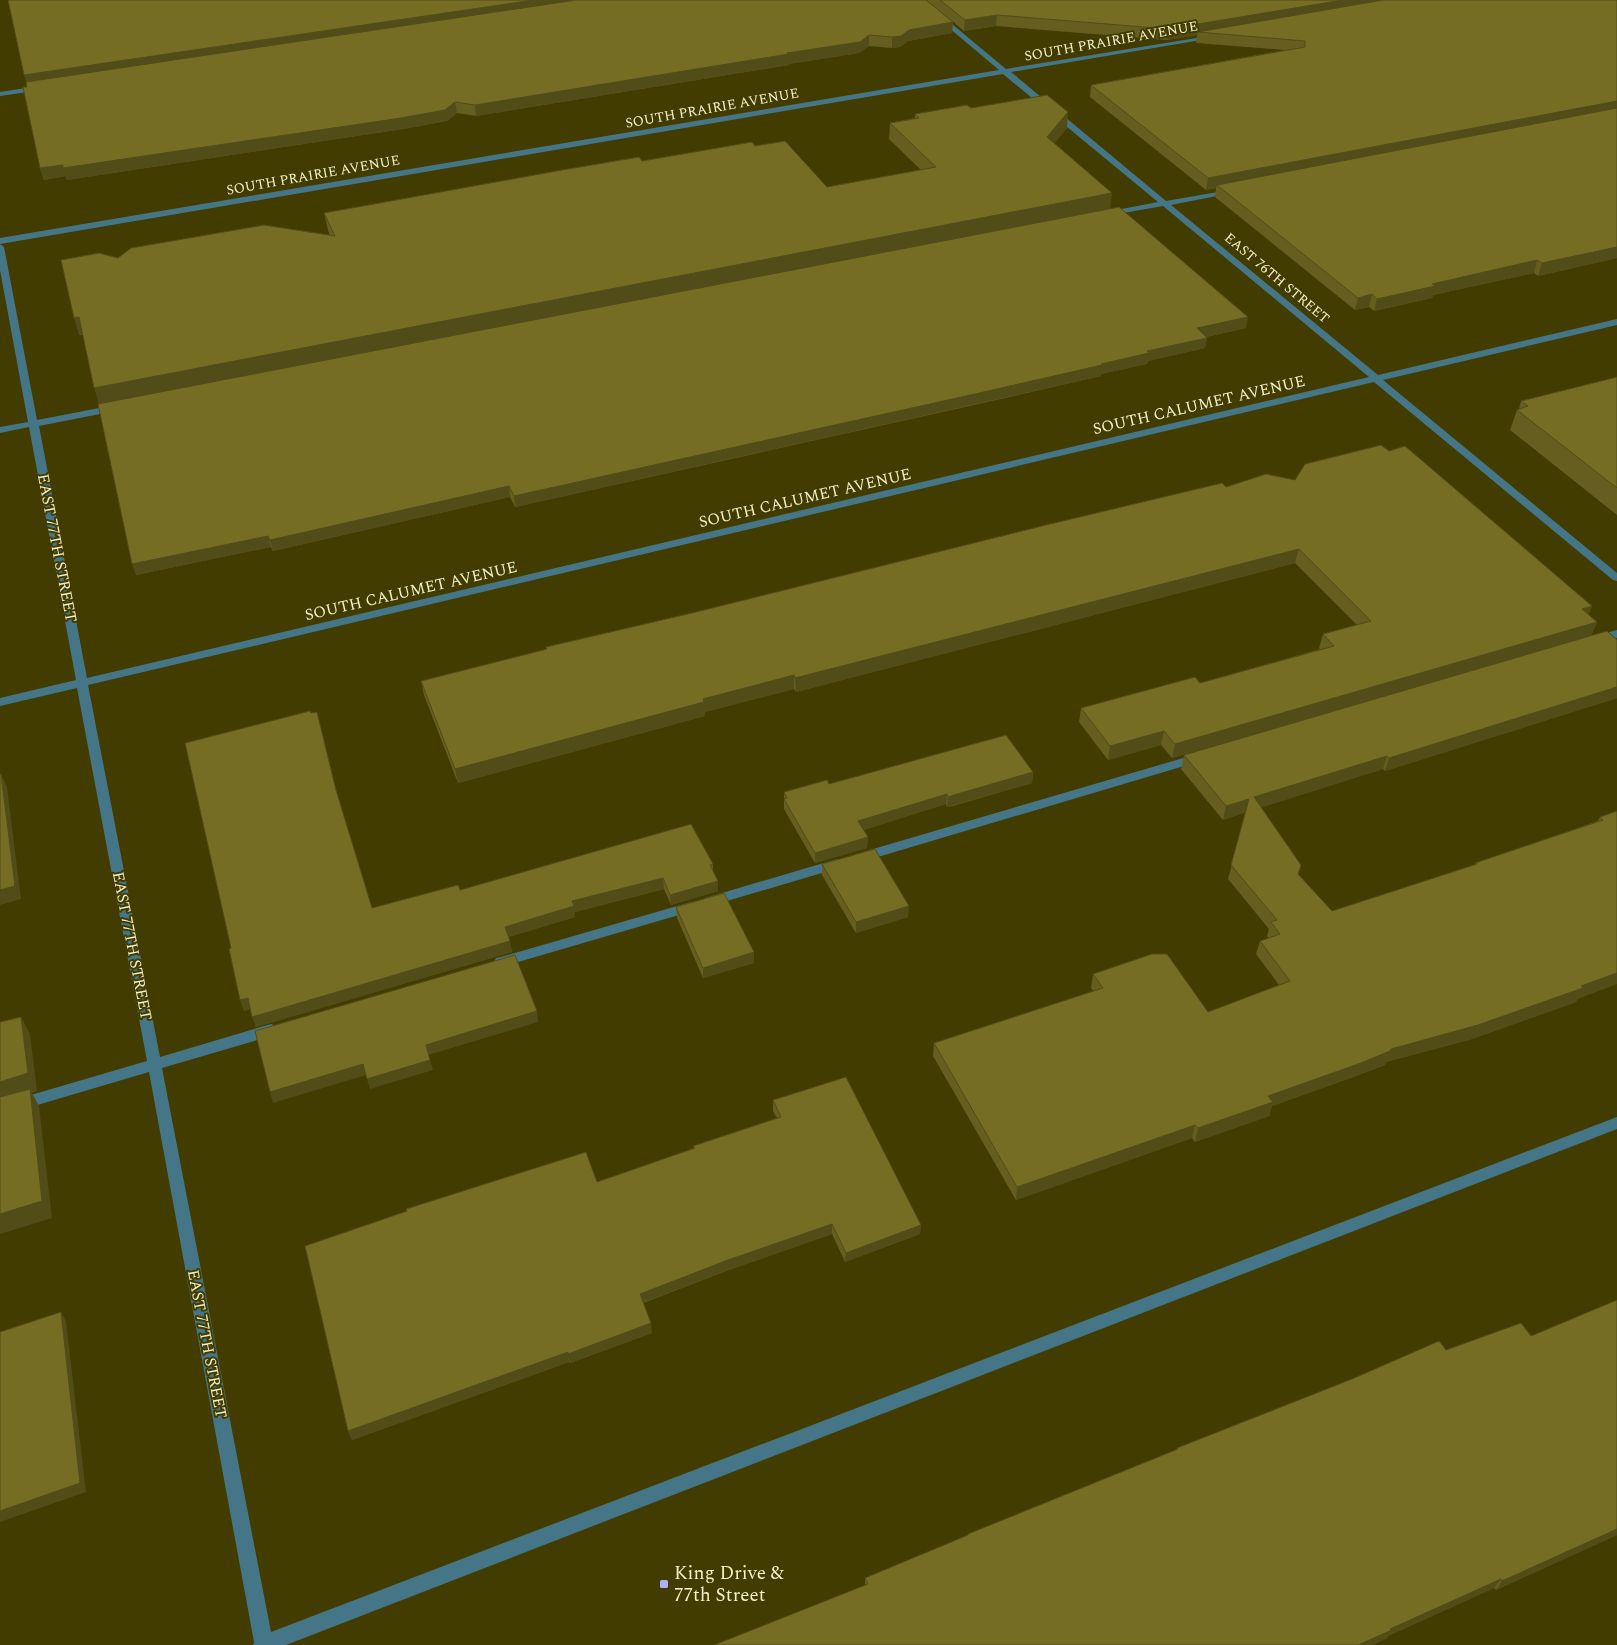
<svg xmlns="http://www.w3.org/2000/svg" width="1617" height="1645" font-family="Spectral,serif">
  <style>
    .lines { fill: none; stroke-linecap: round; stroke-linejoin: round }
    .minor { fill: #457687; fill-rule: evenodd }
    .wall { fill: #655e1f }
    .shaded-wall { fill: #524c19 }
    .building { fill: #756d24; stroke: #524c19 }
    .poi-dot { fill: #adaffb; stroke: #423c00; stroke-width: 2 }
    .labels { text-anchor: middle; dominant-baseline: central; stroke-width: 4; stroke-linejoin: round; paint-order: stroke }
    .far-street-label { font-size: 14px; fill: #f3f0cd; stroke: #423c00 }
    .street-label { font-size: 16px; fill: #f3f0cd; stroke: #423c00 }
    .near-poi-label { font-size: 19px; fill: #f3f0cd; stroke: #423c00; text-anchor: start }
  </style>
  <rect width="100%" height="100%" fill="#423c00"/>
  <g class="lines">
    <path class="minor" d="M916,0H923L1006,69L1215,35V37L1213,38L1011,72L1166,201L1235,189L1236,191L1232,193L1171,205L1378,375L1617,319V325L1383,380L1617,573V581L1613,580L1374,382L88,685L160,1057L271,1024L276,1026L278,1030L276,1034L271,1036L162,1068L271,1632L1617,1117V1129L286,1645H253L254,1642L149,1072L0,1116V1104L147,1061L77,688L0,706V698L76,680L29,427L0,433V427L28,422L0,270V244L4,247L37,420L115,405L120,408L115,411L39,426L87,678L1369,377L1163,206L1106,216V212L1158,202L1003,74L0,244V238L999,70Z
      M39,86H42V90L0,96V92Z
      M1617,630V638L1595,644L1589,640L1591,637Z
      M1197,754L1203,758L1201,761L861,862L856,860L855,857L856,854Z
      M837,859L842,861L843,864L842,867L710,906L705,904L703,901L705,898Z
      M691,902L696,904L698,907L696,910L501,967L496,966L494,962L496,958L501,957Z"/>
  </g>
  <path class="wall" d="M8,0H1617V258L1538,276L1534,273L1433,295L1432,298L1374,311L1369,307L1355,310L1215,197L1216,188L1206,190L1090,97L1091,85L1285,50L1196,43L1197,35L1167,40L996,26L964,31L950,19L953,22L952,33L908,41L900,47L892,48L869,46L859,53L789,64V65L476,116L457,113L447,121L403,129L67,180L66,176L44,180L40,168L27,82Z
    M971,108L1067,128L1054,143L1110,208L1246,328L1206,337L1205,348L1148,361L1147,364L1101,374V376L974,405L515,507L510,497L273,551L271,547L136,575L99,404L83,335H79L118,258L330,236L328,230L324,213L642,161L755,146L827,187L921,170L889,139L890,123L915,118V114Z
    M1617,377V515L1510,430L1517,410L1519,409L1521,401Z
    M1226,487L1592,606L1588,615L1597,622L1591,636L1172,758L1161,745L1108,760L1079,722L1081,708L1200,683L1320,649L1319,648L1323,634L1357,625L1295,563L796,692L794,689L705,712V716L458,783L424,695L421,681L546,650V647L692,613Z
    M1617,640V698L1385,771L1383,769L1261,807L1298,874L1332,911L1475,865V863L1598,821L1600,817L1617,811L1578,999L1576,1002L1472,1039L1386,1062L1385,1065L1356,1076L1272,1106L1269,1116L1195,1142L1192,1138L1016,1200L933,1056L934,1043L1093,991L1091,988L1093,974L1208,1012L1279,985L1256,954L1260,941L1269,938L1267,936L1269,929L1228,879L1246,812L1223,820L1181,769L1184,755Z
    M1033,772L1032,783L953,806L947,807L946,804L863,830L868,837L867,848L815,863L784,809V792L829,784Z
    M337,794L372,908L460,890L713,864V872L718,891L671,905L664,889L575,912V917L508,937L512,952L256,1027L250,1009L244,1011L231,948Z
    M822,864L908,917L856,933L822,875Z
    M676,907L754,952V963L703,978L677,918Z
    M773,1100L921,1225L920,1234L845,1262L832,1234L729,1270L643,1303L652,1333L570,1363L569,1362L352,1440L348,1431L597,1182L694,1149L693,1146L777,1118L773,1111Z
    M1617,1300V1535L1496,1590L1494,1588L1388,1636L1386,1639L865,1585V1578L968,1536V1534L1176,1450L1177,1448L1446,1350L1531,1336Z"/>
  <path class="shaded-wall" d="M534,0H607L28,86L24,75Z
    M1343,0H1405L1198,32L1197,35L1167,40L1168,29Z
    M997,15L996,26L964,31L965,20Z
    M953,22L952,33L908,41L900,47L892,48V37L909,30Z
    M869,35V46L859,53L789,64V65L476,116L475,105L787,53Z
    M1617,101V112L1217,185L1216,188L1206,190L1208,178Z
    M455,102L457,113L447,121L403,129L67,180L66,176L44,180L40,168Z
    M1068,112L1067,128L1046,154L1047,137Z
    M1112,193L1110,209L100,406L94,388Z
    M1617,247V258L1538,276L1542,263Z
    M1537,260L1534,273L1433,295L1432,298L1374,311L1377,299L1432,284Z
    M1372,294L1369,307L1355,310L1358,298Z
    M79,317L84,334L79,335L74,318Z
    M1248,317L1246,328L1195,339L1197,328Z
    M1207,338L1205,348L1148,361L1147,364L1101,374V376L515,507L514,496L1101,364L1147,351Z
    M509,486L510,497L273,551L270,540Z
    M268,536L271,547L136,575L132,564Z
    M1299,549L1295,563L796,692L795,678Z
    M1592,606L1586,620L1582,609Z
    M1597,622L1591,636L1172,758L1175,744Z
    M794,675V689L705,712V716L458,783L455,769L703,699Z
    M1617,687V698L1385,771L1389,758Z
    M1164,731L1161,745L1108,760L1110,746Z
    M1387,756L1383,769L1251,811L1254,797Z
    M1033,772L1032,783L947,807L948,797Z
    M1,774L7,787L21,899L0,905Z
    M947,794L946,804L858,832V821Z
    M1249,799L1246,812L1223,820L1226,806Z
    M868,837L867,848L815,863V853Z
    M663,878L664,889L575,912V917L507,937L505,927L572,901Z
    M718,881V891L671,905L670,895Z
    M909,906L908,917L856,933V922Z
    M510,941L512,952L256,1027L252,1017Z
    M754,952V963L703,978V968Z
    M1617,973V984L1578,999L1576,1002L1472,1039L1386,1062L1385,1065L1356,1076L1272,1106L1269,1116L1195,1142L1198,1128L1268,1096L1391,1049L1581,986Z
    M248,998L252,1008L244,1011L240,1000Z
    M537,1011L538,1022L428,1055L426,1045Z
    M21,1017L30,1034L37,1091L32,1093L39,1106L52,1218L0,1234V1082Z
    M430,1060L433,1070L370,1089L367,1079Z
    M363,1064L366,1075L273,1103L270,1092Z
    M1195,1125L1192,1138L1016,1200L1017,1187Z
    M832,1224V1234L729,1270L641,1303L640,1294L728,1260Z
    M921,1225L920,1234L845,1262L846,1253Z
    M61,1312L66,1321L86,1492L0,1522V1511Z
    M651,1323L652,1333L570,1363L568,1354Z
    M568,1352L569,1362L352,1440L348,1431Z
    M1617,1529V1535L1496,1590L1502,1581Z
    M1501,1579L1494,1588L1388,1636L1386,1639L1373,1645H1358L1390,1629Z"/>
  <path class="building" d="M8,0H534L24,75Z
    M576,0H926L953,22L909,30L901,36L892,37L869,35L860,42L787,53L789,54L475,105L455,102L445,110L401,118L63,168V165L40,168L23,87H27L26,82Z
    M940,0H1343L1168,29L997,15L965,20Z
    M1383,0H1617V101L1208,178L1091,85L1305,47V41L1198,32Z
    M1047,95L1068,112L1047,137L1112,193L94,388L79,317L74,318L61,260L99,253L118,258L131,248L264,225L335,236L324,213L562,170L639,157L642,161L752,142L755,146L785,141L827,187L936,167L890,123L919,118L915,114L967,105L971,108Z
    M1617,108V247L1542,263L1537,260L1432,284L1435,286L1377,299L1372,294L1358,298L1217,185Z
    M1119,207L1248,317L1197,328L1207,338L1147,351L1149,353L1101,364L1102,365L975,394L514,496L509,486L270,540L268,536L132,564L98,404Z
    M1617,377V488L1517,410L1528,406L1521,401Z
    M1381,445L1389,451L1405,446L1592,606L1582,609L1597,622L1175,744L1164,731L1110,746L1081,708L1195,677L1200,683L1334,646L1323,634L1371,621L1299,549L795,678L794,675L703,699L704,702L455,769L421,681L547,649L546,647L692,613L1046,525L1222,483L1226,487L1266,474L1295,480L1305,464Z
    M1607,631L1617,640V687L1389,758L1387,756L1254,797L1301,865L1298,874L1332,911L1477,864L1475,863L1603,820L1600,817L1617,811V973L1581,986L1583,988L1478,1025L1391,1049L1390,1051L1361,1063L1268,1096L1273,1102L1198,1128L1195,1125L1017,1187L934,1043L1103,988L1093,974L1152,954H1167L1208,1012L1290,981L1260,941L1280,934L1271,922L1277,920L1231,865L1249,799L1226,806L1184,755Z
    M310,711L311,713L317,712L336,790L372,908L458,885L460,890L691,824L713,864L710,865L718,881L670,895L663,878L572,901L574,906L505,927L510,941L252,1017L248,998L240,1000L229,949L231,948L185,743Z
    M1006,735L1033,772L954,795L948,797L947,794L858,821L868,837L815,853L784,799L787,798L784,792L827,780L829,784Z
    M0,774H1L15,886L0,890Z
    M875,849L909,906L856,922L822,864Z
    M724,893L754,952L703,968L676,907Z
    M515,955L537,1011L426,1045L430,1060L367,1079L363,1064L270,1092L255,1031Z
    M21,1017L28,1073L0,1082V1022Z
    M846,1077L921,1225L846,1253L832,1224L728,1260L640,1294L651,1323L568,1354V1352L348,1431L305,1246L407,1211L406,1209L586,1152L597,1182L695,1148L693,1146L781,1117L773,1100Z
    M30,1089L42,1201L0,1214V1097Z
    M1617,1300V1529L1502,1581L1501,1579L1390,1629L1392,1630L1358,1645H714L868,1584L865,1578L968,1535V1534L1178,1449L1177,1448L1352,1379L1439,1341L1446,1350L1521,1323L1531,1336Z
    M61,1312L80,1483L0,1511V1332Z"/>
  <rect class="poi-dot" x="659" y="1579" width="10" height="10" rx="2.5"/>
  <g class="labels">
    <g class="far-street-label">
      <text transform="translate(1111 41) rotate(-10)">SOUTH PRAIRIE AVENUE</text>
      <text transform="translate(712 108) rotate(-10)">SOUTH PRAIRIE AVENUE</text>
      <text transform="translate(313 175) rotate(-10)">SOUTH PRAIRIE AVENUE</text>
      <text transform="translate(1277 278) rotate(40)">EAST 76TH STREET</text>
    </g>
    <g class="street-label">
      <text transform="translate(1199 405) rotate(-13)">SOUTH CALUMET AVENUE</text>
      <text transform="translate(805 498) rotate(-13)">SOUTH CALUMET AVENUE</text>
      <text transform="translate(57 548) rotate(79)">EAST 77TH STREET</text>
      <text transform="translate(411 591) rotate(-13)">SOUTH CALUMET AVENUE</text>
      <text transform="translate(132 946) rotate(79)">EAST 77TH STREET</text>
      <text transform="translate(207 1344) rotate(79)">EAST 77TH STREET</text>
    </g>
    <g class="near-poi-label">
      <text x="674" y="1573">King Drive &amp;<tspan x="674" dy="22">77th Street</tspan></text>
    </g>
  </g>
</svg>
